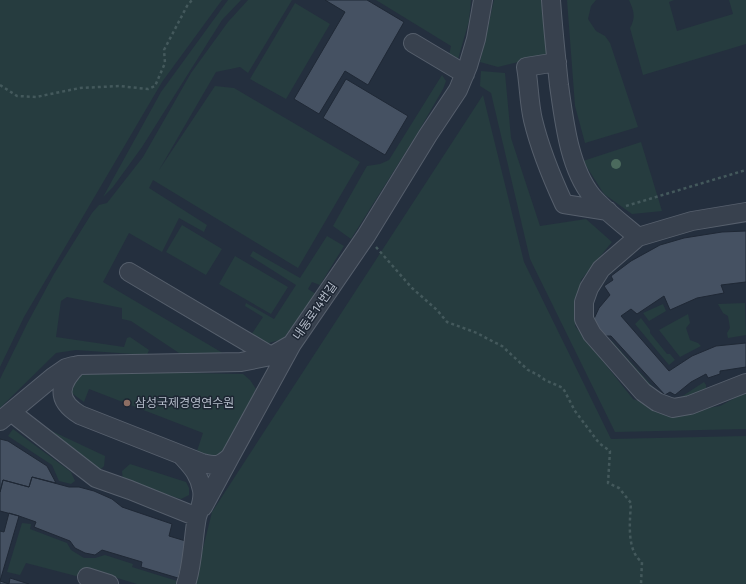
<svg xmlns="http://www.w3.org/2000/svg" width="746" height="584" font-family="'Fira Sans','Noto Sans KR',sans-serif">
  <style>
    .green { fill: #263c3f }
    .building { fill: #455162; stroke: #1f2835 }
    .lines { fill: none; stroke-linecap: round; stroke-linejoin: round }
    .minor-casing { stroke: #565f6c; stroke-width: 20 }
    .path { stroke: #44595c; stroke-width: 2.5; stroke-dasharray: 3 3; stroke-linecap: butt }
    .minor { stroke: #38414e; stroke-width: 18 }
    .tree { fill: #4b6a5d }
    .education-dot { fill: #8d6e63; stroke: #1d2633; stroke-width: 1.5 }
    .labels { text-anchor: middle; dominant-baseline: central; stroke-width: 3; stroke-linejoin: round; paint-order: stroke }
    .street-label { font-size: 12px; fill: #b4bcc9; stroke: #1d2633 }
    .poi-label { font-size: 12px; fill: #b4bcc9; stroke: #1d2633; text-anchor: start }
  </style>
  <rect width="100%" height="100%" fill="#242f3e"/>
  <path class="green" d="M0,0H222L162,82L24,317L0,367Z
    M228,0H241L222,20L142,147L113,187L103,197L161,92Z
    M248,0H292L248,73L240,67L216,72L159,170L215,86L234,88L360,162L298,268L153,180L149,188L207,225L204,232L179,218L162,252L129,233L103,282L226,355H182L131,321L122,319V308L67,297L61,301L56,337L124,347L127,338L130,337L149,350L147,355L76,350L56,353L0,408V379L28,322L54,274L92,213L99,205L107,203L143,157L191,73L228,22Z
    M376,0H471L469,21L458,59L449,55L451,46Z
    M494,0H542L547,55L498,67L480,62Z
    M567,0H596L591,6L588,19L596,31L605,36L610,43L638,127L585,143L575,106Z
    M629,0H674L669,2L677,31L733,14L729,0H746V44L643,75L630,28C636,17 634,11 629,0Z
    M295,3L330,24L286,99L250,79Z
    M481,71L505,73L511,138L540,226L586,219L612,242L581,280L575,326L633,399L673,414L720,406L746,392V429L615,432L530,259L491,93L480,86Z
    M442,75L446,81L443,89L417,134L351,239L333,226L367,166L380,164L389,160Z
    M483,95L524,262L611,439L746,436V584H194L212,512Z
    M641,142L662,211L632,214L604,194L583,161Z
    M182,225L222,249L206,275L166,252Z
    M327,236L344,246L320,285L312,282L308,289L316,294L283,339L258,346L247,341L263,317L245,306L246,303L274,319L296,285L250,256L253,251L300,278Z
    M235,256L288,287L271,314L219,284Z
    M745,303L746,335L728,338L727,333L730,328L728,316L723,313L718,304Z
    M663,304L666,311L649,321L643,313Z
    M688,314L690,323L686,328L690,340L698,343L701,346L680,357L659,330Z
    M641,318L650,330V333L667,354H670L675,360L669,365L635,324Z
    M612,341L662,397L678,399L704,382L706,385V393L690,401L660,400L608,343Z
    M84,371L243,374L250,380L256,389L224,452L215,458L196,454L203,433L89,389L84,402L70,392L75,376Z
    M41,426L105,456L104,466L98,472Z
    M13,429L71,472L75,481L71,484L59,481L52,465L8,436Z
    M130,464L186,482L189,488V495L181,499L123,481L122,471Z
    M22,523L31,524L30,529L67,543L71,550L84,558H95L105,555L133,564L132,567L177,581L176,584H137L91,570L76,576L26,563L20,575L7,572Z"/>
  <path class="building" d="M325,0H367L404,22L368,85L345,71L319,114L294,99L345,12Z
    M346,79L408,116L385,155L323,118Z
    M746,231V282L721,285L724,293L697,298L670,310L664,296L637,314L631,309L621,316L669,371L692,356L716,346L746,343V367L720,371V374L708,378L706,374L691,382L675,395L670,392L665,395L611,336H605L593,321L599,308L610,295L604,286L613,280L611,276L631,261L660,245L684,238L722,232Z
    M0,439L8,441L47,466L56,483L32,477L29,487L3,480L0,492Z
    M32,477L69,487H79L94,491L112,499L122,507L172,524L169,536L189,542L178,578L141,567L142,562L102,550L95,555L85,553L75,548L70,541L34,527L36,522L19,516L0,511V492L3,480L29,487Z
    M9,513L19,516L0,581L9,584L10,578L29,584H0V531L4,532Z"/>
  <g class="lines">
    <defs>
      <path id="minor" d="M551,0C553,29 556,57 559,85C564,120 569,168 592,196C605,211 623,224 638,237
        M413,43L465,74
        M557,62L526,67C529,84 529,103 533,120C540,149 551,176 564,204L608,211
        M746,212L692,221L638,237L601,269L589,288L584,302V319L592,334L643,392L657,402L673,408L690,405L746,383
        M129,272L271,356
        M292,344L230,457C219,467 216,466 202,463L80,415C55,400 59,384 78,365L241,362L271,356L292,344L366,236L428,135L458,90L468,66L476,39L483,0
        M11,412L96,478L130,490L197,517
        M0,421L53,377L66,368L73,366
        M182,456C192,467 199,474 202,490C204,500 200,507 197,517C193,537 193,565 186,584
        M203,507L230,457
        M87,577L109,584"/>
    </defs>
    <use href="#minor" class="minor-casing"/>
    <path class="path" d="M0,85L17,96L36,97L80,88L119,86L148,89L155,86L165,63L164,50L187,6L192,0
      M626,206L746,170
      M376,247L412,288L437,310L447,322L477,333L488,339L502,346L528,370L538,375L545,380L563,388L575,411L599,443L610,451L608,483L619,488L631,503C630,520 626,551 642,562L641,584"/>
    <use href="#minor" class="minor"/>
  </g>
  <circle class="tree" cx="616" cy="164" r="5"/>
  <circle class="education-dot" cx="127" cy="403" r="4"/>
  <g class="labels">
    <g class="street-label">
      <text transform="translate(315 311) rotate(-55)">내동로14번길</text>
    </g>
    <g class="poi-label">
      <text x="135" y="403">삼성국제경영연수원</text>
    </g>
  </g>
</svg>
